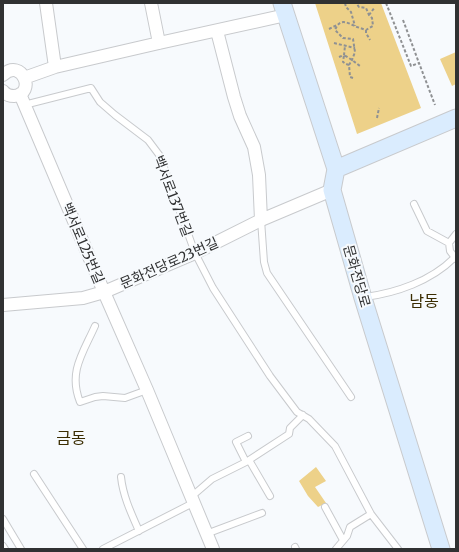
<svg xmlns="http://www.w3.org/2000/svg" width="459" height="552" font-family="Merriweather,'Noto Sans KR',serif">
  <style>
    .green { fill: #edd189 }
    .lines { fill: none; stroke-linecap: round; stroke-linejoin: round }
    .lane-casing { stroke: #c8cacd; stroke-width: 8 }
    .street-casing { stroke: #c8cacd; stroke-width: 14 }
    .secondary-casing { stroke: #c8cacd; stroke-width: 19 }
    .path { stroke: #8f9193; stroke-width: 2; stroke-dasharray: 3 2; stroke-linecap: butt }
    .lane { stroke: #fff; stroke-width: 6 }
    .street { stroke: #fff; stroke-width: 12 }
    .secondary { stroke: #daecfe; stroke-width: 17 }
    .labels { text-anchor: middle; dominant-baseline: central; stroke-width: 4; stroke-linejoin: round; paint-order: stroke }
    .street-label { font-size: 14px; fill: #303132; stroke: #f7fafd }
    .quarter-label { font-size: 16px; fill: #3b2d02; stroke: #f7fafd }
  </style>
  <rect width="100%" height="100%" fill="#f7fafd"/>
  <path class="green" d="M315,3H381L421,108L357,134Z
    M456,52V84L452,86L440,59Z
    M316,467L326,481L315,487L326,503L318,507L308,496L299,481Z"/>
  <g class="lines">
    <defs>
      <path id="lane" d="M24,105L91,88L100,102L115,115L148,140L160,156L195,253L213,288L270,376L297,412L309,419L335,446L371,514L398,549
        M414,204L427,231L449,243
        M261,220L264,262L267,273L351,397
        M456,234L449,243L450,251L456,259
        M365,297C396,293 431,281 454,258
        M95,326C83,353 68,372 80,402L95,397L103,396L125,398L147,390
        M248,436L236,442L246,462L289,434L290,428L303,415
        M249,460L270,496
        M34,474L83,549
        M121,477C123,496 131,513 139,531
        M191,497L212,479L246,462
        M325,507L343,540
        M3,519L21,549
        M206,534L262,513
        M3,546L5,549
        M295,547L296,549
        M103,549L193,503
        M336,549L347,536L350,527L371,514"/>
      <path id="street" d="M46,3L55,67
        M151,3L159,43
        M217,31L234,97L240,116L254,147L259,175L261,220
        M3,75C22,57 37,94 14,96C9,96 6,95 3,91
        M24,78L55,67L159,43L286,15
        M20,94L104,292L147,390L213,549
        M3,305L83,298L104,292L195,253L261,220L332,190"/>
      <path id="secondary" d="M282,3L336,169L332,190L363,298L441,549
        M336,169L456,118"/>
    </defs>
    <use href="#lane" class="lane-casing"/>
    <use href="#street" class="street-casing"/>
    <use href="#secondary" class="secondary-casing"/>
    <path class="path" d="M345,3L346,7L351,12L355,26
      M386,3L411,66L419,63L435,105
      M369,15L375,7
      M403,20L419,63
      M329,29L337,25
      M366,30V33L370,40
      M334,43L355,48
      M339,57L344,55L345,46
      M349,65L346,64L343,62L344,55L352,60L360,66
      M353,78L350,77L349,65L352,60L355,52L353,39L343,38L335,30C340,17 348,23 357,27C360,28 363,29 366,30L373,26L372,18L369,15L366,8L359,7L356,3
      M377,118L379,108"/>
    <use href="#lane" class="lane"/>
    <use href="#street" class="street"/>
    <use href="#secondary" class="secondary"/>
  </g>
  <g class="labels">
    <g class="street-label">
      <text transform="translate(173 196) rotate(69)">백서로137번길</text>
      <text transform="translate(83 243) rotate(67)">백서로125번길</text>
      <text transform="translate(169 263) rotate(-24)">문화전당로23번길</text>
      <text transform="translate(357 276) rotate(74)">문화전당로</text>
    </g>
    <g class="quarter-label">
      <text x="424" y="301">남동</text>
      <text x="71" y="438">금동</text>
    </g>
  </g>
  <rect width="459" height="552" fill="none" stroke="#303132" stroke-width="8"/>
</svg>
